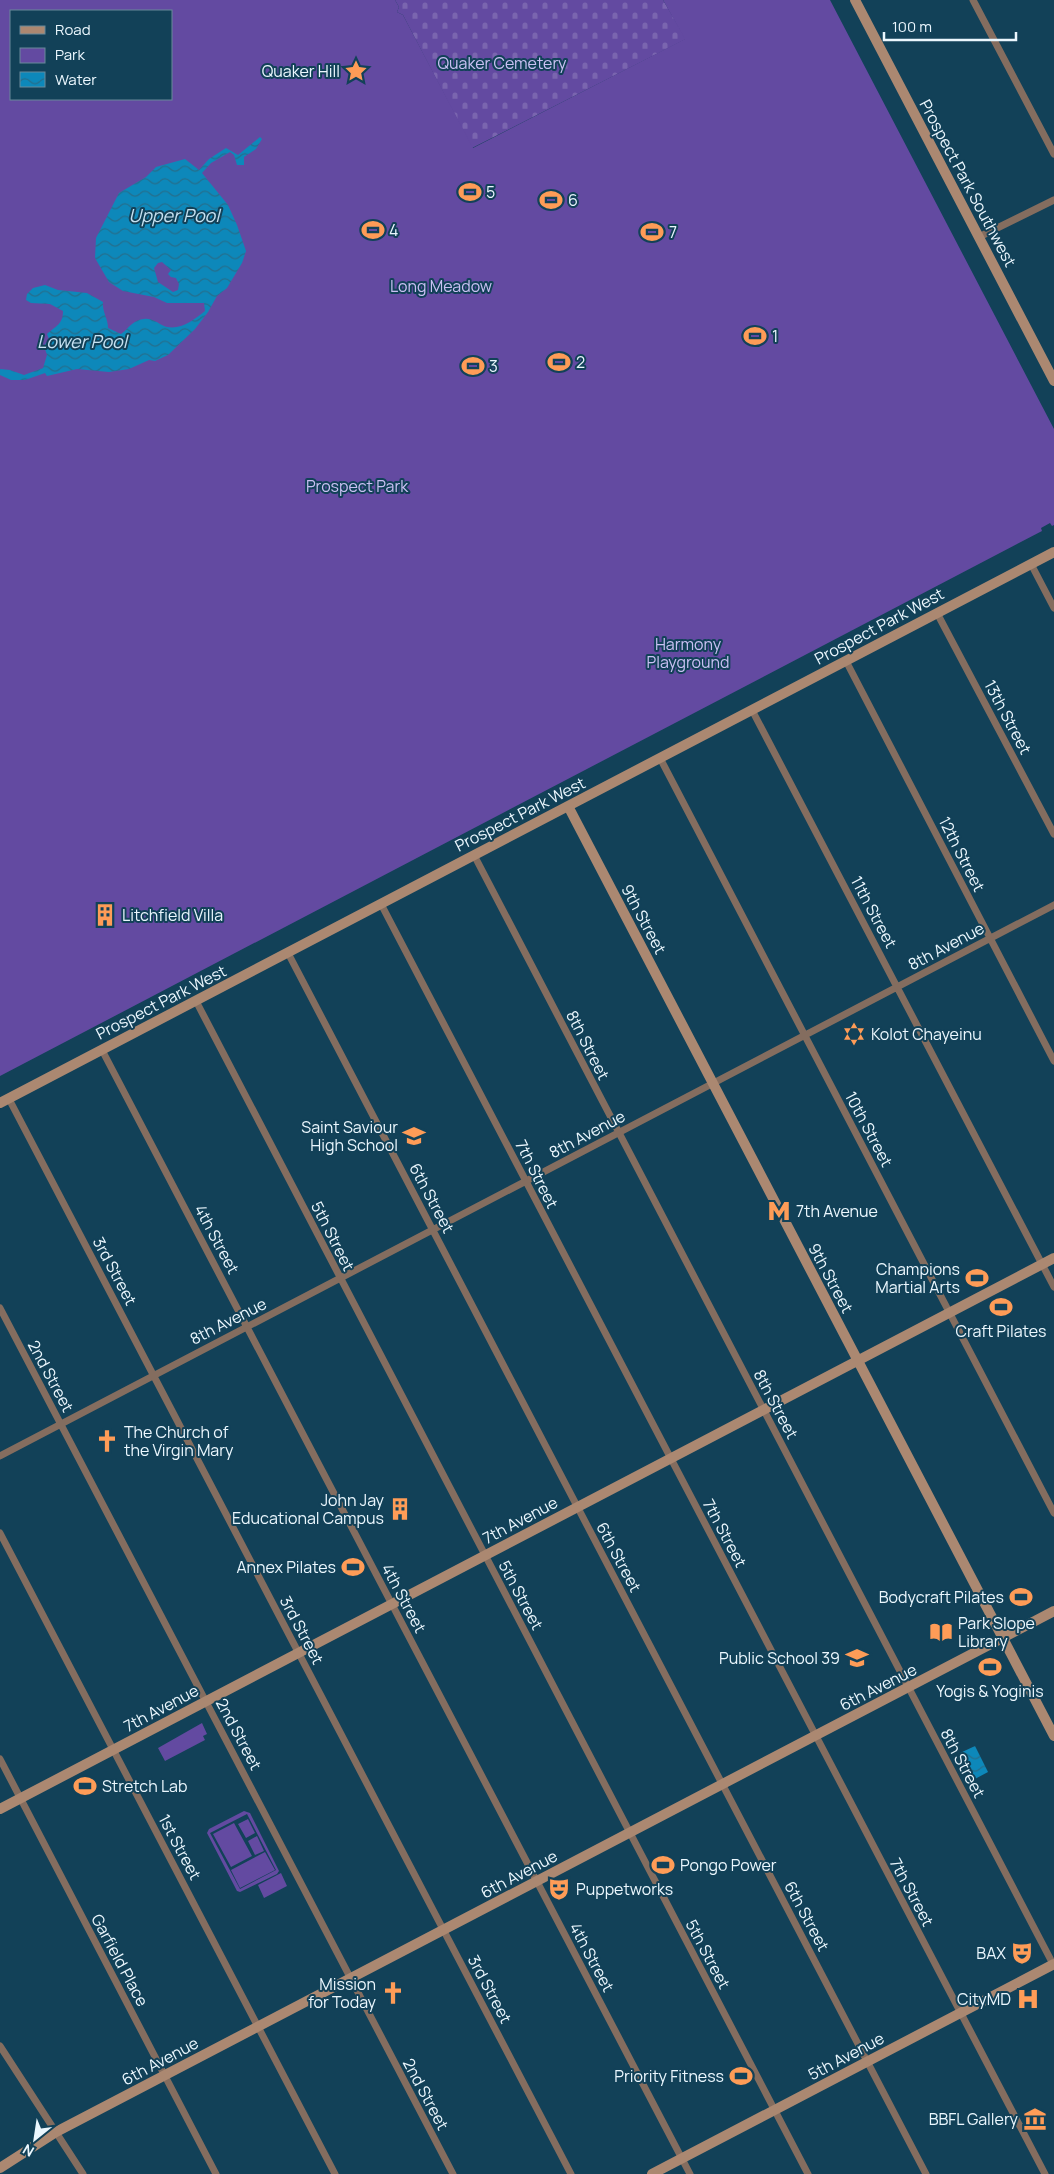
<svg xmlns="http://www.w3.org/2000/svg" width="1054" height="2174" font-family="Manrope,sans-serif">
  <style>
    .cemetery { fill: url(#cemetery-stones) }
    .park { fill: #634aa1; fill-rule: evenodd }
    .water { fill: url(#water-waves); fill-rule: evenodd }
    .lines { fill: none; stroke-linecap: round; stroke-linejoin: round }
    .street { stroke: #846d5f; stroke-width: 7 }
    .secondary { stroke: #ab8871; stroke-width: 10 }
    .labels { text-anchor: middle; dominant-baseline: central; stroke-width: 4; stroke-linejoin: round; paint-order: stroke }
    .park-label { font-size: 16px; fill: #cac0f3; stroke: #124158 }
    .poi-label { font-size: 16px; fill: #ebf7fe; stroke: #124158; text-anchor: start }
    .street-label { font-size: 16px; fill: #ebf7fe; stroke: #124158 }
    .water-label { font-size: 18px; font-style: italic; fill: #c7e2f2; stroke: #124158 }
  </style>
  <defs>
    <pattern id="cemetery-stones" width="16" height="16" patternUnits="userSpaceOnUse" patternTransform="scale(1.25)"><rect width="16" height="16" fill="#634aa1"/><path d="M2 7V4a2 2 0 0 1 4 0v3zM10 15v-3a2 2 0 0 1 4 0v3z" fill="#7a65af"/></pattern>
    <pattern id="water-waves" width="16" height="10" patternUnits="userSpaceOnUse" patternTransform="scale(1.25)"><rect width="16" height="10" fill="#0d88ba"/><path d="M0 5q4-4 8 0t8 0" fill="none" stroke="#246f8e"/></pattern>
  </defs>
  <rect width="100%" height="100%" fill="#124158"/>
  <path class="cemetery" d="M395,0H663L686,39L472,148L403,15L397,12L399,7Z"/>
  <path class="park" d="M0,0H395L399,7L397,12L403,15L473,148L685,39L663,0H830L1054,429V525L1052,526L1050,523L1041,528L1042,531L0,1076ZM11,11H171V99H11Z
    M202,1723L207,1734L203,1736L205,1740L165,1761L158,1748Z
    M244,1811L250,1813L279,1871L277,1874L240,1892L237,1891L207,1833L209,1829ZM247,1814L276,1870L240,1889L210,1833Z
    M248,1819L255,1833L246,1838L238,1824Z
    M234,1823L252,1856L231,1867L213,1834Z
    M257,1836L264,1851L255,1855L248,1841Z
    M265,1852L275,1870L240,1888L231,1870Z
    M281,1873L287,1886L264,1898L258,1885Z"/>
  <path class="water" d="M260,137L262,139L256,149L244,157V165H237L234,155L230,152L211,163L202,173L228,205L237,225L246,251L242,263L227,288L217,296L208,312L195,329L168,355L155,361L149,360L129,369L109,372L77,369L47,376L45,373L25,380H11L0,375V369L10,370L24,375L43,368L47,355L44,346L49,339L47,334C56,326 63,324 63,311L50,304L31,303L26,300L27,294L33,288L45,285L58,290L87,293L103,302C102,312 108,318 108,328L121,334C129,328 134,319 144,319C151,318 156,322 162,325C177,333 194,320 205,311L204,303H167L154,297L123,291L109,282L95,258L96,238L119,193L146,177L156,167L185,159L199,170L209,159L226,148L238,155ZM162,262L171,270L168,274L171,277L176,278L179,284L178,290L173,292L158,282L154,268L158,263Z
    M975,1746L988,1772L973,1780L960,1753Z"/>
  <g class="lines">
    <path class="street" d="M973,0L1054,154
      M979,237L1054,200
      M1031,564L1054,608
      M937,613L1054,834
      M846,661L1054,1061
      M752,710L1054,1287
      M660,758L1054,1513
      M474,855L1054,1966
      M381,904L1045,2174
      M288,953L926,2174
      M196,1001L808,2174
      M102,1050L690,2174
      M9,1099L571,2174
      M0,1308L453,2174
      M0,1456L1054,905
      M0,1533L335,2174
      M0,1759L216,2174
      M0,2046L83,2174"/>
    <path class="secondary" d="M855,0L1054,381
      M568,806L1054,1736
      M0,1103L1054,552
      M0,1809L1054,1258
      M0,2168L56,2132L1054,1611
      M652,2174L1054,1964"/>
  </g>
  <defs>
    <symbol id="sight-bare" viewBox="-9 -9 18 18"><path d="M0-6L1.8-2.2L6-1.7L2.9 1.2L3.7 5.4L0 3.3L-3.7 5.4L-2.9 1.2L-6-1.7L-1.8-2.2Z" fill="#fe9c57" stroke="#124158" stroke-width="2.5" paint-order="stroke"/></symbol>
    <symbol id="stadium-bare" viewBox="-9 -9 18 18"><path d="M0-5a6.5 5 0 1 0 0 10a6.5 5 0 1 0 0-10ZM-3.5-1.8h7v3.6h-7Z" fill="#fe9c57" stroke="#124158" stroke-width="2.5" paint-order="stroke"/></symbol>
    <symbol id="building-bare" viewBox="-9 -9 18 18"><path d="M-4-6H4V6H1V3H-1V6H-4ZM-2.5-4.3h1.7v1.8h-1.7ZM.8-4.3h1.7v1.8H.8ZM-2.5-1h1.7V.8h-1.7ZM.8-1h1.7V.8H.8Z" fill="#fe9c57" stroke="#124158" stroke-width="2.5" paint-order="stroke"/></symbol>
    <symbol id="synagogue-bare" viewBox="-9 -9 18 18"><path d="M0-6.5L5.6 3.2H-5.6ZM0 6.5L5.6-3.2H-5.6Z" fill="#fe9c57" stroke="#124158" stroke-width="2.5" paint-order="stroke"/></symbol>
    <symbol id="school-bare" viewBox="-9 -9 18 18"><path d="M0-5L7-2L0 1L-7-2ZM-4 1L0 2.5L4 1V4Q0 6-4 4Z" fill="#fe9c57" stroke="#124158" stroke-width="2.5" paint-order="stroke"/></symbol>
    <symbol id="metro-bare" viewBox="-9 -9 18 18"><path d="M-5.5 5V-5H-3L0 0L3-5H5.5V5H3V-.5L0 4L-3-.5V5Z" fill="#fe9c57" stroke="#124158" stroke-width="2.5" paint-order="stroke"/></symbol>
    <symbol id="church-bare" viewBox="-9 -9 18 18"><path d="M-1.2-6h2.4v3.5h3.3v2.4h-3.3V6h-2.4V-.1h-3.3v-2.4h3.3Z" fill="#fe9c57" stroke="#124158" stroke-width="2.5" paint-order="stroke"/></symbol>
    <symbol id="library-bare" viewBox="-9 -9 18 18"><path d="M-6-4Q-3-5.5-.7-3.5V5Q-3 3-6 4ZM6-4Q3-5.5 .7-3.5V5Q3 3 6 4Z" fill="#fe9c57" stroke="#124158" stroke-width="2.5" paint-order="stroke"/></symbol>
    <symbol id="theatre-bare" viewBox="-9 -9 18 18"><path d="M-5-5.5Q0-4 5-5.5V0Q5 5 0 6Q-5 5-5 0ZM-3.3-2.5H-1v1.5H-3.3ZM1-2.5H3.3v1.5H1ZM-2.8 1Q0 5.5 2.8 1Z" fill="#fe9c57" stroke="#124158" stroke-width="2.5" paint-order="stroke"/></symbol>
    <symbol id="hospital-bare" viewBox="-9 -9 18 18"><path d="M-5-5h3v3.5h4V-5h3V5h-3V1.5h-4V5h-3Z" fill="#fe9c57" stroke="#124158" stroke-width="2.5" paint-order="stroke"/></symbol>
    <symbol id="museum-bare" viewBox="-9 -9 18 18"><path d="M0-6L6-3V-2H-6V-3ZM-5-1h2V3h-2ZM-1-1h2V3h-2ZM3-1h2V3H3ZM-6 4H6V6H-6Z" fill="#fe9c57" stroke="#124158" stroke-width="2.5" paint-order="stroke"/></symbol>
  </defs>
  <g fill-rule="evenodd">
    <use href="#sight-bare" x="340" y="55" width="32" height="32"/>
    <use href="#stadium-bare" x="454" y="176" width="32" height="32"/>
    <use href="#stadium-bare" x="535" y="184" width="32" height="32"/>
    <use href="#stadium-bare" x="357" y="214" width="32" height="32"/>
    <use href="#stadium-bare" x="636" y="216" width="32" height="32"/>
    <use href="#stadium-bare" x="739" y="320" width="32" height="32"/>
    <use href="#stadium-bare" x="543" y="346" width="32" height="32"/>
    <use href="#stadium-bare" x="457" y="350" width="32" height="32"/>
    <use href="#building-bare" x="89" y="899" width="32" height="32"/>
    <use href="#synagogue-bare" x="838" y="1018" width="32" height="32"/>
    <use href="#school-bare" x="398" y="1120" width="32" height="32"/>
    <use href="#metro-bare" x="763" y="1195" width="32" height="32"/>
    <use href="#stadium-bare" x="961" y="1262" width="32" height="32"/>
    <use href="#stadium-bare" x="985" y="1291" width="32" height="32"/>
    <use href="#church-bare" x="91" y="1425" width="32" height="32"/>
    <use href="#building-bare" x="384" y="1493" width="32" height="32"/>
    <use href="#stadium-bare" x="337" y="1551" width="32" height="32"/>
    <use href="#stadium-bare" x="1005" y="1581" width="32" height="32"/>
    <use href="#library-bare" x="925" y="1616" width="32" height="32"/>
    <use href="#school-bare" x="841" y="1642" width="32" height="32"/>
    <use href="#stadium-bare" x="974" y="1651" width="32" height="32"/>
    <use href="#stadium-bare" x="69" y="1770" width="32" height="32"/>
    <use href="#stadium-bare" x="647" y="1849" width="32" height="32"/>
    <use href="#theatre-bare" x="543" y="1873" width="32" height="32"/>
    <use href="#theatre-bare" x="1006" y="1937" width="32" height="32"/>
    <use href="#church-bare" x="377" y="1977" width="32" height="32"/>
    <use href="#hospital-bare" x="1012" y="1983" width="32" height="32"/>
    <use href="#stadium-bare" x="725" y="2060" width="32" height="32"/>
    <use href="#museum-bare" x="1019" y="2103" width="32" height="32"/>
  </g>
  <g class="labels">
    <g class="park-label">
      <text x="502" y="63">Quaker Cemetery</text>
      <text x="441" y="286">Long Meadow</text>
      <text x="357" y="486">Prospect Park</text>
      <text x="688" y="644">Harmony<tspan x="688" dy="18">Playground</tspan></text>
    </g>
    <g class="poi-label">
      <text x="340" y="71" text-anchor="end">Quaker Hill</text>
      <text x="486" y="192">5</text>
      <text x="568" y="200">6</text>
      <text x="389" y="230">4</text>
      <text x="669" y="232">7</text>
      <text x="772" y="336">1</text>
      <text x="576" y="362">2</text>
      <text x="489" y="366">3</text>
      <text x="122" y="915">Litchfield Villa</text>
      <text x="871" y="1034">Kolot Chayeinu</text>
      <text x="398" y="1127" text-anchor="end">Saint Saviour<tspan x="398" dy="18">High School</tspan></text>
      <text x="796" y="1211">7th Avenue</text>
      <text x="960" y="1269" text-anchor="end">Champions<tspan x="960" dy="18">Martial Arts</tspan></text>
      <text x="1001" y="1331" text-anchor="middle">Craft Pilates</text>
      <text x="124" y="1432">The Church of<tspan x="124" dy="18">the Virgin Mary</tspan></text>
      <text x="384" y="1500" text-anchor="end">John Jay<tspan x="384" dy="18">Educational Campus</tspan></text>
      <text x="336" y="1567" text-anchor="end">Annex Pilates</text>
      <text x="1004" y="1597" text-anchor="end">Bodycraft Pilates</text>
      <text x="958" y="1623">Park Slope<tspan x="958" dy="18">Library</tspan></text>
      <text x="840" y="1658" text-anchor="end">Public School 39</text>
      <text x="990" y="1691" text-anchor="middle">Yogis &amp; Yoginis</text>
      <text x="102" y="1786">Stretch Lab</text>
      <text x="680" y="1865">Pongo Power</text>
      <text x="576" y="1889">Puppetworks</text>
      <text x="1006" y="1953" text-anchor="end">BAX</text>
      <text x="376" y="1984" text-anchor="end">Mission<tspan x="376" dy="18">for Today</tspan></text>
      <text x="1011" y="1999" text-anchor="end">CityMD</text>
      <text x="724" y="2076" text-anchor="end">Priority Fitness</text>
      <text x="1018" y="2119" text-anchor="end">BBFL Gallery</text>
    </g>
    <g class="street-label">
      <text transform="translate(968 183) rotate(62)">Prospect Park Southwest</text>
      <text transform="translate(879 626) rotate(-28)">Prospect Park West</text>
      <text transform="translate(1008 717) rotate(62)">13th Street</text>
      <text transform="translate(520 814) rotate(-27)">Prospect Park West</text>
      <text transform="translate(962 854) rotate(63)">12th Street</text>
      <text transform="translate(874 912) rotate(62)">11th Street</text>
      <text transform="translate(644 919) rotate(62)">9th Street</text>
      <text transform="translate(946 946) rotate(-28)">8th Avenue</text>
      <text transform="translate(161 1002) rotate(-27)">Prospect Park West</text>
      <text transform="translate(588 1045) rotate(63)">8th Street</text>
      <text transform="translate(869 1129) rotate(62)">10th Street</text>
      <text transform="translate(587 1134) rotate(-28)">8th Avenue</text>
      <text transform="translate(537 1174) rotate(63)">7th Street</text>
      <text transform="translate(432 1198) rotate(62)">6th Street</text>
      <text transform="translate(333 1236) rotate(63)">5th Street</text>
      <text transform="translate(217 1239) rotate(62)">4th Street</text>
      <text transform="translate(115 1271) rotate(62)">3rd Street</text>
      <text transform="translate(831 1278) rotate(62)">9th Street</text>
      <text transform="translate(228 1321) rotate(-27)">8th Avenue</text>
      <text transform="translate(51 1376) rotate(62)">2nd Street</text>
      <text transform="translate(776 1404) rotate(62)">8th Street</text>
      <text transform="translate(520 1520) rotate(-28)">7th Avenue</text>
      <text transform="translate(725 1533) rotate(62)">7th Street</text>
      <text transform="translate(619 1557) rotate(62)">6th Street</text>
      <text transform="translate(521 1595) rotate(62)">5th Street</text>
      <text transform="translate(404 1598) rotate(62)">4th Street</text>
      <text transform="translate(302 1630) rotate(62)">3rd Street</text>
      <text transform="translate(878 1687) rotate(-27)">6th Avenue</text>
      <text transform="translate(161 1708) rotate(-28)">7th Avenue</text>
      <text transform="translate(239 1734) rotate(62)">2nd Street</text>
      <text transform="translate(963 1763) rotate(62)">8th Street</text>
      <text transform="translate(180 1847) rotate(62)">1st Street</text>
      <text transform="translate(519 1874) rotate(-28)">6th Avenue</text>
      <text transform="translate(912 1892) rotate(62)">7th Street</text>
      <text transform="translate(807 1916) rotate(62)">6th Street</text>
      <text transform="translate(708 1954) rotate(62)">5th Street</text>
      <text transform="translate(592 1957) rotate(62)">4th Street</text>
      <text transform="translate(120 1960) rotate(62)">Garfield Place</text>
      <text transform="translate(490 1989) rotate(62)">3rd Street</text>
      <text transform="translate(846 2056) rotate(-28)">5th Avenue</text>
      <text transform="translate(160 2061) rotate(-28)">6th Avenue</text>
      <text transform="translate(426 2094) rotate(62)">2nd Street</text>
    </g>
    <g class="water-label">
      <text x="174" y="215">Upper Pool</text>
      <text x="82" y="341">Lower Pool</text>
    </g>
  </g>
  <rect x="10" y="10" width="162" height="90" fill="#124158" stroke="#698a9a"/>
  <rect x="20" y="26" width="25" height="8" fill="#ab8871" stroke="#698a9a"/>
  <text x="55" y="35" font-size="15" fill="#ebf7fe">Road</text>
  <rect x="20" y="48" width="25" height="15" fill="#634aa1" stroke="#698a9a"/>
  <text x="55" y="60" font-size="15" fill="#ebf7fe">Park</text>
  <rect x="20" y="72" width="25" height="15" fill="url(#water-waves)" stroke="#698a9a"/>
  <text x="55" y="85" font-size="15" fill="#ebf7fe">Water</text>
  <g transform="translate(35 2139) rotate(210)" stroke="#124158" stroke-width="4" paint-order="stroke">
  <path d="M0-4L9 19L0 12L-9 19Z" fill="#ebf7fe"/>
  <text y="-8" font-size="14" font-weight="bold" text-anchor="middle" fill="#ebf7fe">N</text>
  </g>
  <path d="M884 32v8h132v-8" fill="none" stroke="#ebf7fe" stroke-width="2.5"/>
  <text x="892" y="32" font-size="15" fill="#ebf7fe" stroke="#124158" stroke-width="4" paint-order="stroke">100 m</text>
</svg>
